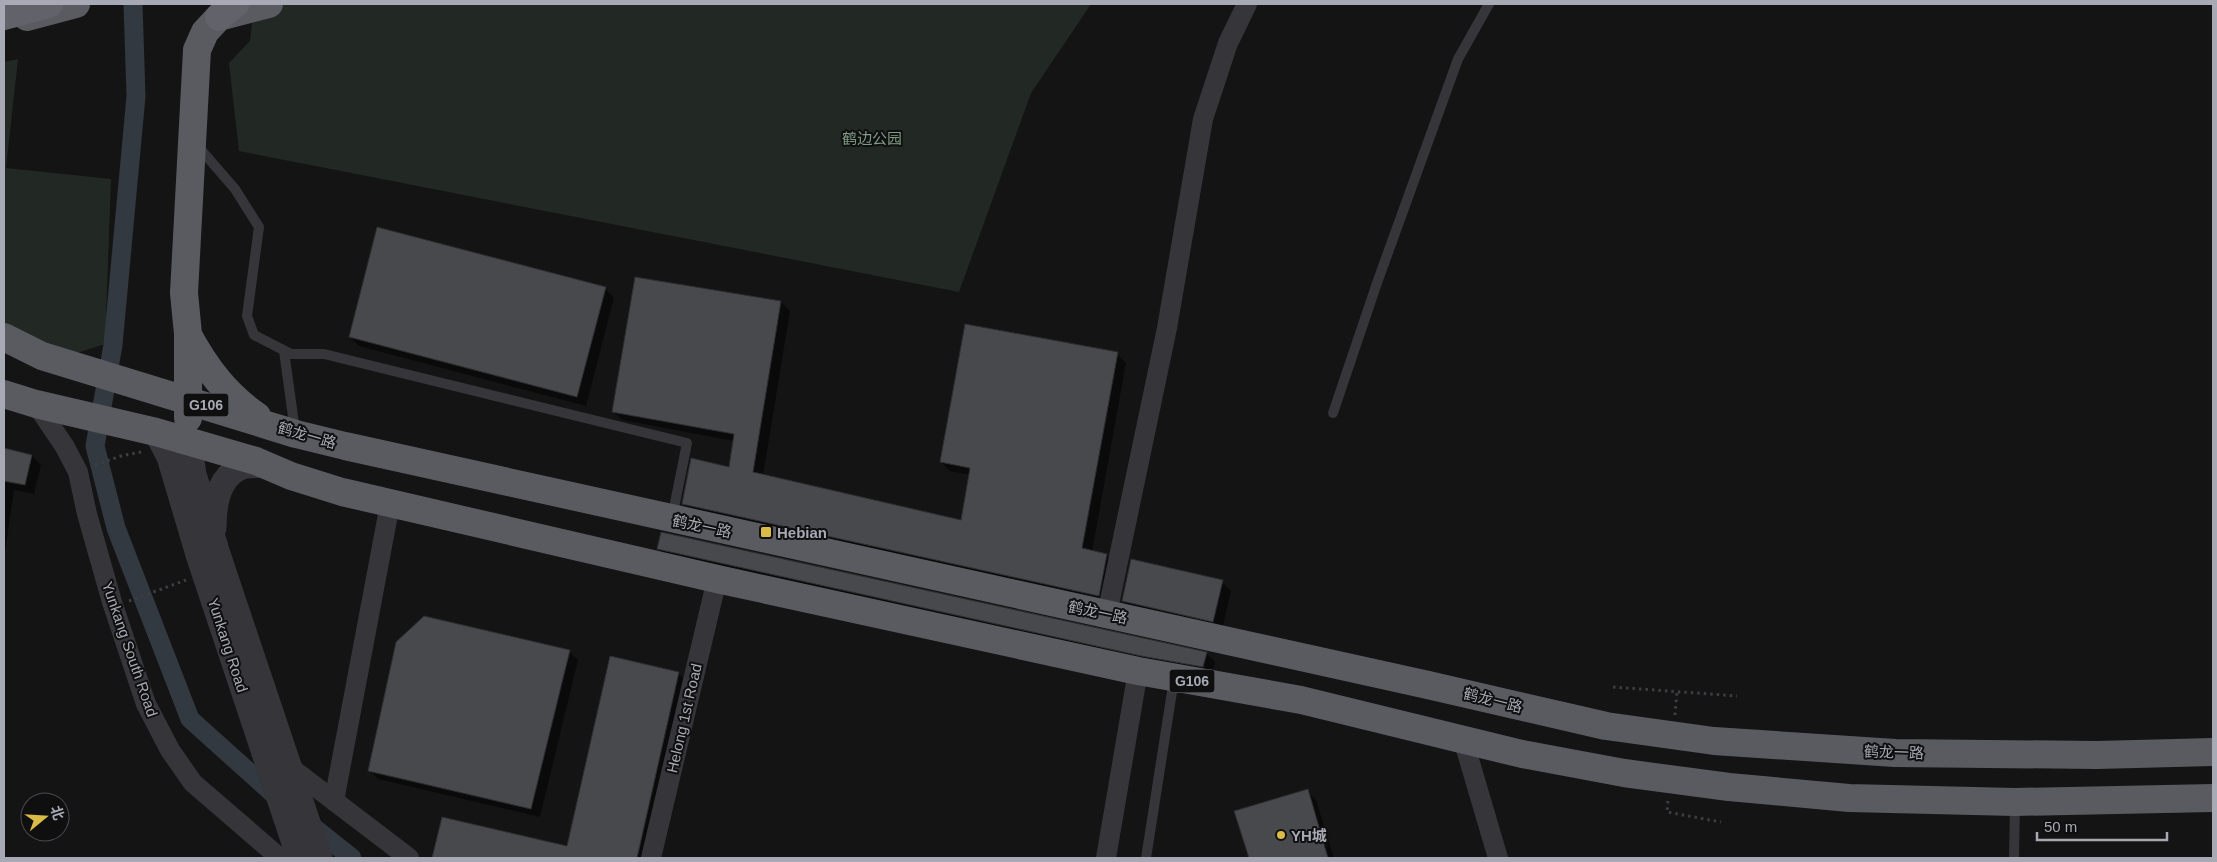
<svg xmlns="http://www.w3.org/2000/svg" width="2217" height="862" font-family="Helvetica,'Noto Sans SC',sans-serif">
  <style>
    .green { fill: #222924 }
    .shadow { fill: #0007 }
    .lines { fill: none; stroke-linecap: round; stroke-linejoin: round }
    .canal { stroke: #333940; stroke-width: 19 }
    .building { fill: #48494d; stroke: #2e2e31 }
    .path { stroke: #3d3e42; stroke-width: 3; stroke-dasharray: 2.5 4; stroke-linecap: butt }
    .service { stroke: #35353a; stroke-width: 10 }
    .minor { stroke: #35353a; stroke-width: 20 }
    .tertiary { stroke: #35353a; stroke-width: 25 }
    .trunk { stroke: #5a5a61; stroke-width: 28 }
    .motorway { stroke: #62636a; stroke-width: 28 }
    .poi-dot { fill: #dabb47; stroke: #0f0f10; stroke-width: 2 }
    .labels { text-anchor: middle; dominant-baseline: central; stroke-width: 4; stroke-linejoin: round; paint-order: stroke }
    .shield { fill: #0f0f10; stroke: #797b83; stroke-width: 1 }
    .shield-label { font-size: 14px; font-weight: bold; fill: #a7a9b4 }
    .park-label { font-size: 15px; fill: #809c86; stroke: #0f0f10 }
    .street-label { font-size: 15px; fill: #a7a9b4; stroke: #0f0f10 }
    .poi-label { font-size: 15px; font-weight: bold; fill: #a7a9b4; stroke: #0f0f10; text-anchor: start }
  </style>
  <rect width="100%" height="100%" fill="#141415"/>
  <path class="green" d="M254,4H1091L1031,93L959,292L239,151L229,63L250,41Z
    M18,59L6,168L111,179L105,344L71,355L4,341V62Z"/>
  <path class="shadow" d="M636,279L781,302L790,311L763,476L962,522L970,475L950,471L941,462L1117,354L1126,363L1092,552L1107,555L1116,564L1107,605L692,513L683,504L730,468L734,441L622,420L613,411Z
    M605,288L614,298L586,406L359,346L350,337Z
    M4,450L32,456L41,465L34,494L14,490L4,560Z
    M658,549L1206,653L1215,662L1212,675L667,558Z
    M1222,582L1231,591L1222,630L1132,610L1123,601Z
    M569,651L578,660L540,817L378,779L369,770Z
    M611,658L679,674L688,683L648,858H434L443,819L568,848Z
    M1307,791L1316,800L1334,858H1250L1236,812Z"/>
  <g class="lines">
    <path class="canal" d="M133,4L136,96L113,345L95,446L116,528L190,719L279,799
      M308,823L352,858"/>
  </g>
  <path class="building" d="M377,227L606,287L577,397L349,337Z
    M635,277L781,301L753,472L961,520L970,468L940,462L965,324L1118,352L1082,548L1107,554L1099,596L682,504L691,458L729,467L734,434L612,412Z
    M4,448L32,455L25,485L4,481Z
    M661,532L1207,652L1203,667L1141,656L657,549Z
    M1131,559L1223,580L1213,622L1122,601Z
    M424,616L570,650L531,809L368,771L396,642Z
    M610,656L679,672L637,858H432L442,817L567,846Z
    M1308,789L1328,858H1249L1234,811Z"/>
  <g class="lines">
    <path class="path" d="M95,465L121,456L141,452
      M129,601L186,580
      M1613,687L1737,696
      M1675,715L1677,691
      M1668,801L1667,812L1721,822"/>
    <path class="service" d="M196,144L235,189L259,227L247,316L254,335L291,354H324L687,443L672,518
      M284,351L295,431
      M1333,413L1377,283L1458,59L1489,4
      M1146,858L1174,679
      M2014,858L2015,803"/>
    <path class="minor" d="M36,404L65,447L78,472L87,514L112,602L146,704L170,750L193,783L280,858
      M1107,614L1167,328L1203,119L1228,43L1247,4
      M1463,739L1498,858
      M291,768L409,858
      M334,801L390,504
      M651,858L717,579
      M1106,858L1138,671"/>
    <path class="tertiary" d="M156,432L169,457L199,558L299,858
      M189,442L194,474L218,554L320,858
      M214,528C214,506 218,476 242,467C249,465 258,466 266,465"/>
    <path class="trunk" d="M27,17L76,4
      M188,335C206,368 226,395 257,416
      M4,337L42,356L296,434L345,446L1428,685L1606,726L1714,741L1895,753L2097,755L2213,752
      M4,394L36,404L156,432L256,461L291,476L342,492L717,579L1138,671L1301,700L1522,754L1624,773L1729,787L1849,798L2015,802L2213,798
      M188,418V334L184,293L197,50L205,32L219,17L269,4"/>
    <path class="motorway" d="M4,16L49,4
      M219,17L235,4"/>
  </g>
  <g class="poi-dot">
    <rect x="760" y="526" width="12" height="12" rx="2.5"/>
    <circle cx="1281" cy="835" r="5"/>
  </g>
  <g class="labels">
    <g class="shield">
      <rect x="183.5" y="393.5" width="45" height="23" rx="4"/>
      <rect x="1169.5" y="669.5" width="45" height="23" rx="4"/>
    </g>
    <g class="shield-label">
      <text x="206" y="405">G106</text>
      <text x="1192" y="681">G106</text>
    </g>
    <g class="park-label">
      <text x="872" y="138">鹤边公园</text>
    </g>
    <g class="street-label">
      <text transform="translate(307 435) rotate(16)">鹤龙一路</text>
      <text transform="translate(702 526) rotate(12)">鹤龙一路</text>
      <text transform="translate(1098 612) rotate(12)">鹤龙一路</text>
      <text transform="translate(228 645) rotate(72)">Yunkang Road</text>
      <text transform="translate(130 649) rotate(71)">Yunkang South Road</text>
      <text transform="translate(1493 700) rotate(14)">鹤龙一路</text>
      <text transform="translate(684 718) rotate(-77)">Helong 1st Road</text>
      <text transform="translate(1894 752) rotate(2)">鹤龙一路</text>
    </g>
    <g class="poi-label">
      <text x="777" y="532">Hebian</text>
      <text x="1291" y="835">YH城</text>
    </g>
  </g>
  <rect width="2217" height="862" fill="none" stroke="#a7a9b4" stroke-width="10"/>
  <g transform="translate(45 817) rotate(72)"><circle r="24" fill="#0f0f10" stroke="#4c4d52"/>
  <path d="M0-4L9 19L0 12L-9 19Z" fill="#dabb47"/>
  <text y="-8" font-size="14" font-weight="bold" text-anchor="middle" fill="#a7a9b4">北</text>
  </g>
  <path d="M2037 832v8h130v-8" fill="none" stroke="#a7a9b4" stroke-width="2.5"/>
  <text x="2044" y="832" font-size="15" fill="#a7a9b4" stroke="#0f0f10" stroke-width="4" paint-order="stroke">50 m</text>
</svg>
